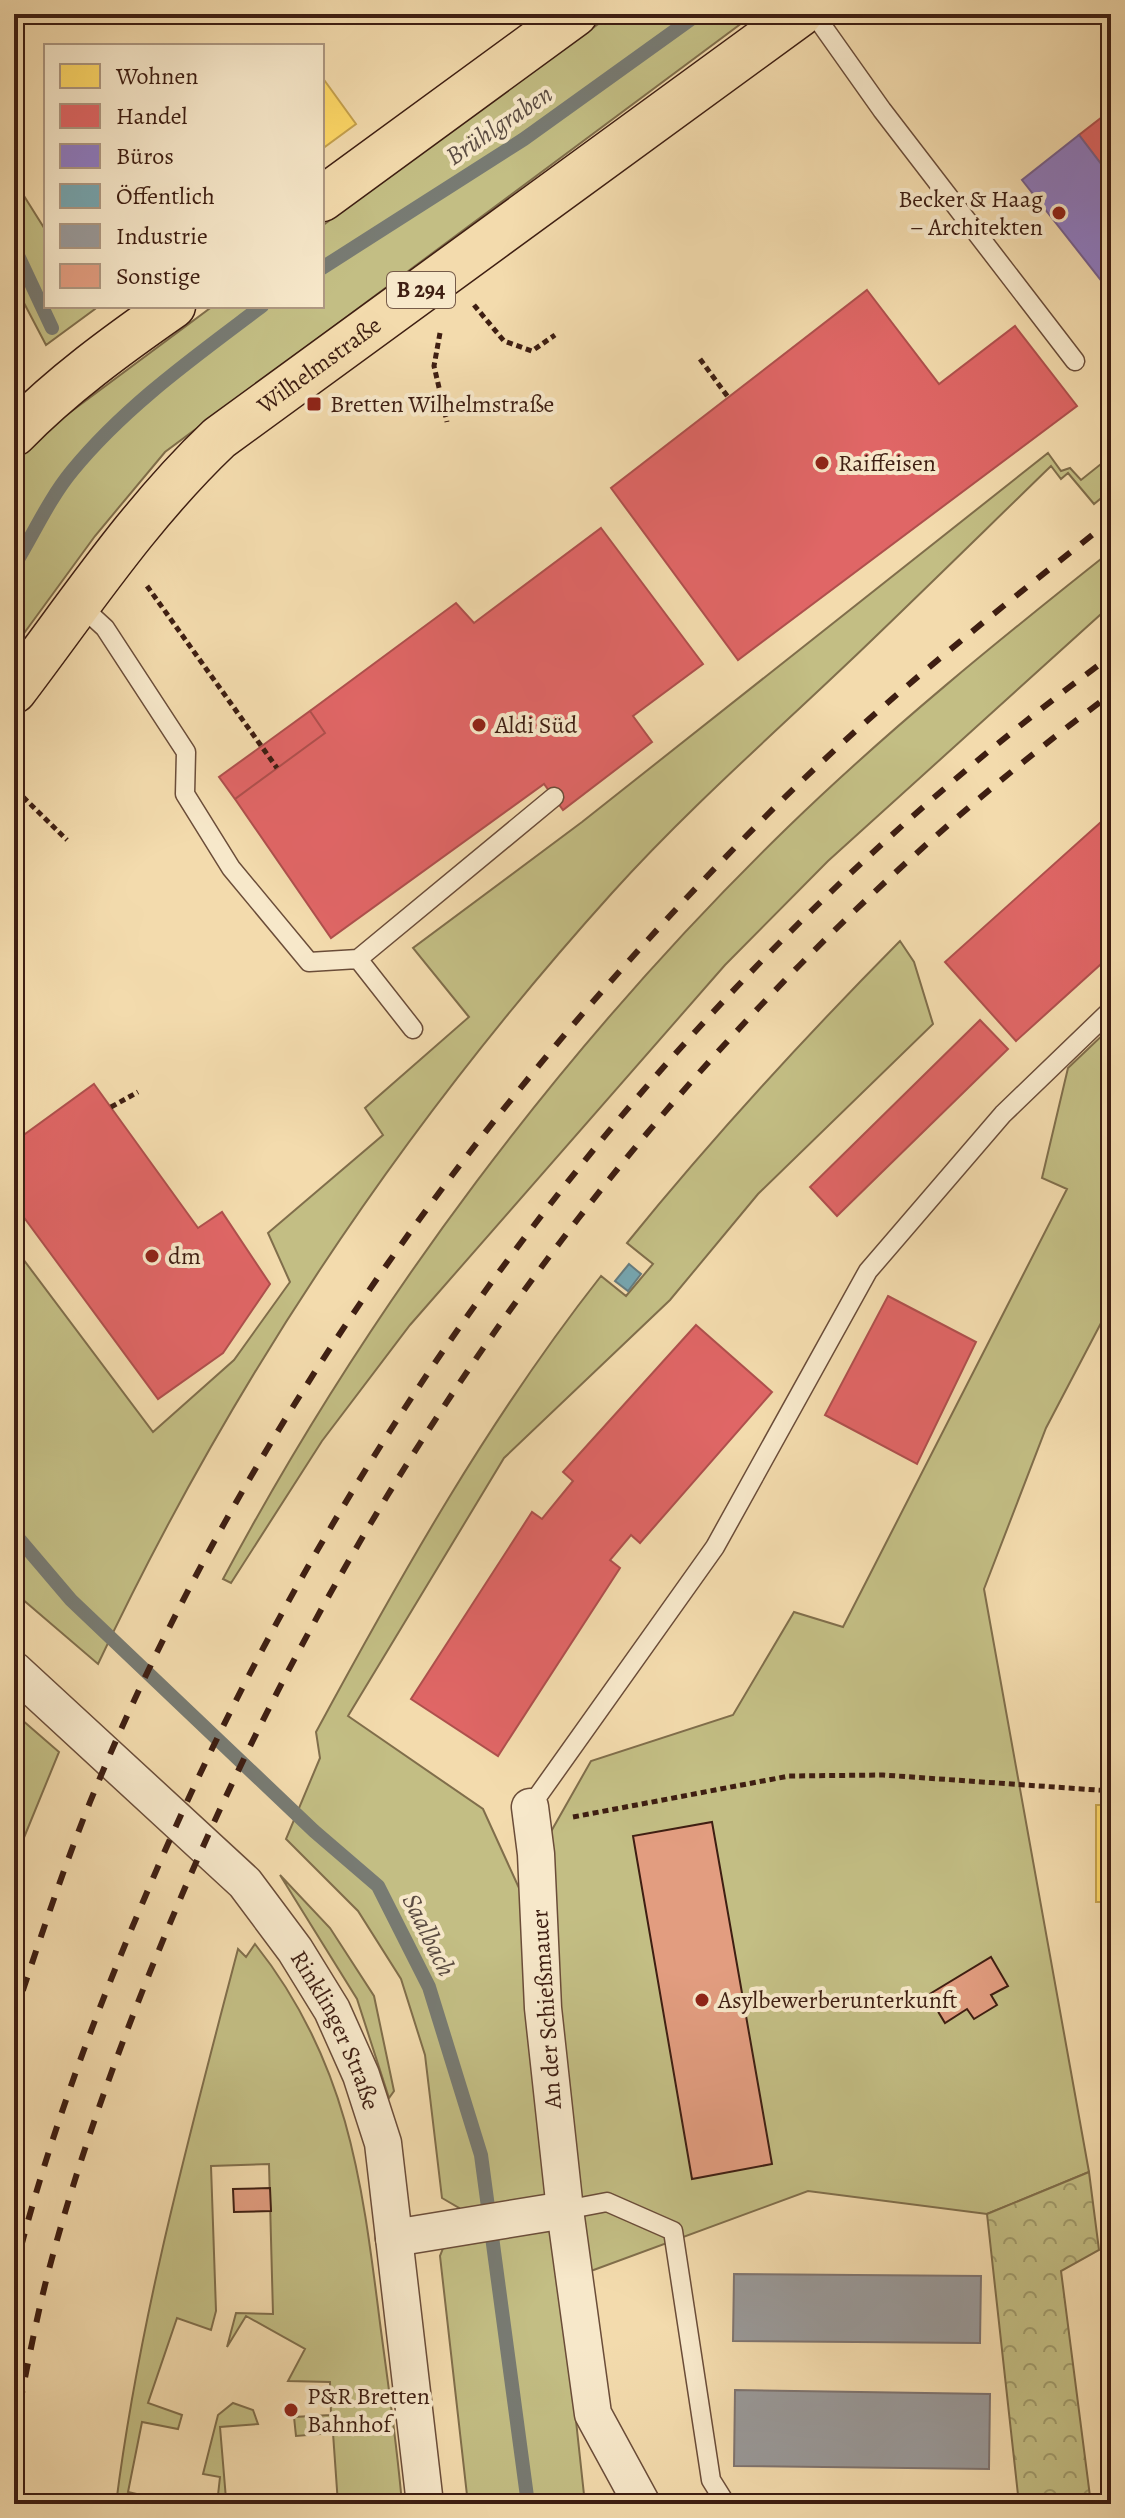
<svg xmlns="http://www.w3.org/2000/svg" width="1125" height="2518" font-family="Alegreya,serif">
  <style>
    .green { fill: #c3be84; stroke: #806e4b; stroke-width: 2 }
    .forest { fill: url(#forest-crowns); stroke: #806e4b; stroke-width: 2 }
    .homes { fill: #ffd966; stroke: #c5a14d; stroke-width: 2 }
    .shops { fill: #e06666; stroke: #af504d; stroke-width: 2 }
    .offices { fill: #8e7cc3; stroke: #76608e; stroke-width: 2 }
    .public { fill: #76a5af; stroke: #657c80; stroke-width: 2 }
    .industry { fill: #999; stroke: #7e7470; stroke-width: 2 }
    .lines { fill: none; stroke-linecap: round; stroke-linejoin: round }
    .stream { stroke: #787b73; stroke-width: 14 }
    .building { fill: #e29d80; stroke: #3e1e12; stroke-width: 2 }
    .service-casing { stroke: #6b4d39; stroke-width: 21 }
    .minor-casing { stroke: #6b4d39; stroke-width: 39 }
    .primary-casing { stroke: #3e1e12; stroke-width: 47 }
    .path { stroke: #3e1e12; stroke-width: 5; stroke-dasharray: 6 4; stroke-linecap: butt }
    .service { stroke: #f7e8ca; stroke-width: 18 }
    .minor { stroke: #f7e8ca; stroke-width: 36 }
    .primary { stroke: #f3dbad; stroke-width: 44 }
    .rail { stroke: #3e1e12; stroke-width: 6; stroke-dasharray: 14 14; stroke-linecap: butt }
    .poi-dot { fill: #8f2418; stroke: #f7e8ca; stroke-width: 3 }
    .labels { text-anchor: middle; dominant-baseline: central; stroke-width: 8; stroke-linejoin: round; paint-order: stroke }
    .shield { fill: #f7e8ca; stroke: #765b49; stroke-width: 2 }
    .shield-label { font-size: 22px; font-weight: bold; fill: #3e1e12 }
    .poi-label { font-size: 24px; fill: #3e1e12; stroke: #f7e8ca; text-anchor: start }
    .street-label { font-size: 24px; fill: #3e1e12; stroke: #f7e8ca }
    .water-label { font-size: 26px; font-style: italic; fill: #5b4c42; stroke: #f7e8ca }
  </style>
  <defs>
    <pattern id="forest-crowns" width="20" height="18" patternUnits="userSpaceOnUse" patternTransform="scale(2)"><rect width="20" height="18" fill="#c3be84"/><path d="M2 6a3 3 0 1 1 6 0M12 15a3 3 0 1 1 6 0" fill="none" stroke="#a09a6b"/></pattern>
  </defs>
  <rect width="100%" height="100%" fill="#f3dbad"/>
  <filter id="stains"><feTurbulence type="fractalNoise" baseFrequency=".0025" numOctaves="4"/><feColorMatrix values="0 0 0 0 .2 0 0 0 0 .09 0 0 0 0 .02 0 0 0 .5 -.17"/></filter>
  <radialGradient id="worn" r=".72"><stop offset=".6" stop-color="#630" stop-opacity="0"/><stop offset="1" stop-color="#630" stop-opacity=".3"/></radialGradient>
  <path class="green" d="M612,14H754L165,452L95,536L14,647V454L213,306H322V226Z
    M14,180L46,231V306H93L95,309L46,345L14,284Z
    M1048,453L1061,471L1070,468L1081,480L1111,456V490L1094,504L1068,473L1061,479L1051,466C984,531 918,596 851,660C770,737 687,810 612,893C403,1125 231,1382 98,1664L14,1592V1247L153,1432L234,1360L290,1282L268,1233L383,1135L365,1108L469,1017L413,948L582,822Z
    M1111,551V605L828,861L725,965L410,1325L322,1441L231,1583L223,1579C370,1304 563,1046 787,828C889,729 1000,639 1111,551Z
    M900,941L914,962L933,1024L758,1194L670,1300L504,1458L348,1716L483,1809L519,1888L591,1761L733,1715L794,1612L843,1627L1067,1189L1042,1178L1068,1068L1111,1027V1304L1046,1428L984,1589L1089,2172L987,2214L808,2191L561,2282L585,2504H468L440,2256L459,2208L442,2198L425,2055L401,1979L358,1911L286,1839L320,1758L316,1732C401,1575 490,1417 601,1276L626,1296L653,1264L627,1243C713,1137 804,1038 900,941Z
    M14,1713L59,1752L14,1862Z
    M280,1875L330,1928L374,1996L394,2091L389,2098L357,1999Z
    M255,1944C348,2061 362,2181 380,2323C388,2384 397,2444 402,2504H338L333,2433L296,2436L294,2417L331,2415L330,2382L288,2381L305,2349L246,2316L227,2347L236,2313L273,2314L269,2164L211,2166L216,2311L211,2330L177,2318L148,2403L182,2415L178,2429L142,2422L128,2492L163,2500L162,2504H116C140,2315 190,2133 238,1949L246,1957Z
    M233,2403L253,2410L258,2424L220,2427L226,2499L264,2496L265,2504H217L220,2477L203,2474L218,2415Z"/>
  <path class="forest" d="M1089,2172L1099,2250L1061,2271L1091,2504H1019L987,2214Z"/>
  <path class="homes" d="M322,77L356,124L322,149Z
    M1096,1805H1111V1902H1096Z"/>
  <path class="shops" d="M1111,110V177L1079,135Z
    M867,290L939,384L1015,326L1077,406L738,660L611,488Z
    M601,528L703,664L633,716L652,742L563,810L544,784L331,938L235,799L325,733L310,711L456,603L474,623Z
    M310,711L325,733L235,799L219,777Z
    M1111,813V955L1016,1041L945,962Z
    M980,1020L1008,1049L837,1216L810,1187Z
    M94,1084L198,1228L222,1212L270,1284L223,1353L158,1399L14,1204V1142Z
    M888,1296L976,1342L917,1464L825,1415Z
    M696,1325L772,1392L640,1543L631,1535L610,1560L620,1568L498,1756L411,1699L532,1512L542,1519L573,1481L563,1472Z"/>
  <path class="offices" d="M1079,135L1111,177V293L1022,180Z"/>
  <path class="public" d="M629,1264L641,1274L628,1291L615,1281Z"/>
  <path class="industry" d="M734,2274L981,2276L980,2343L733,2341Z
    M735,2390L990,2394L989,2469L734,2466Z"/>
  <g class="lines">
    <path class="stream" d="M14,247L52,328
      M322,268L524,139L698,14
      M14,566C33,535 49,499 72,471C125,406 196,356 262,306
      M14,1533L71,1600L314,1831L378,1886L429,1987L481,2155L528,2504"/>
  </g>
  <path class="building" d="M712,1822L772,2164L692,2179L633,1836Z
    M991,1957L1008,1986L991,1995L997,2005L974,2019L967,2009L945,2023L928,1995Z
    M270,2188L271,2211L234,2212L233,2189Z"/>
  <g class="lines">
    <defs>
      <path id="service" d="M814,14L882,110L1075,361
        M80,605L105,628L186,752L185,794L231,868L309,962L358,959L413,1029
        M358,959L554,797
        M530,1807L715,1547L868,1271L1003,1114L1111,1010
        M565,2210L607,2202L673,2231L711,2480L726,2504"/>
      <g id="minor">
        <path id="s1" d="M14,1670L245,1883L295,1950L332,2010L361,2075L383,2143L425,2504"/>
        <path d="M565,2210L593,2414L642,2504"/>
        <path d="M394,2238L565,2210L543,2008L536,1854L530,1807"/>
      </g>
      <g id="primary">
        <path d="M322,199L575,14"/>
        <path d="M14,434C62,385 117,345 173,306"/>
        <path id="s2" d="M14,691C80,604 139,514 219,438L800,14"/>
      </g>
    </defs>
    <use href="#service" class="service-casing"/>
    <use href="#minor" class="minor-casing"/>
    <use href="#primary" class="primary-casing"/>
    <path class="path" d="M474,305L504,341L532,351L555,335
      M440,333L434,366L447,422
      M700,359L728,397
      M147,586L277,768
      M14,794L21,795L67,840
      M111,1107L138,1092
      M573,1817L789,1776L883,1775L1111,1791"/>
    <use href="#service" class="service"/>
    <use href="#minor" class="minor"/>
    <use href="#primary" class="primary"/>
    <path class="rail" d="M14,2017C38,1945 62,1872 90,1802C241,1432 485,1097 766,816C872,709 993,614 1111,520
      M14,2274C46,2145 93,2019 145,1897C350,1410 684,969 1111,656
      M14,2432C25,2380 34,2328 47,2277C78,2158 121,2041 168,1928C368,1445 689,1007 1111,694"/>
  </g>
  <g class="poi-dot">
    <circle cx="1059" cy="213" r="8"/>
    <rect x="306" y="396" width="16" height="16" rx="4"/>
    <circle cx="822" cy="463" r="8"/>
    <circle cx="479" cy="725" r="8"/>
    <circle cx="152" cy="1256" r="8"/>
    <circle cx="702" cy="2000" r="8"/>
    <circle cx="291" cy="2410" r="8"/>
  </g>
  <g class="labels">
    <rect class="shield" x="387" y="272" width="68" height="36" rx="6"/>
    <g class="shield-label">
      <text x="421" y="290">B 294</text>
    </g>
    <g class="poi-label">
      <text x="1043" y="199" text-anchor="end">Becker &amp; Haag<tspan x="1043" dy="28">– Architekten</tspan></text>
      <text x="330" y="404">Bretten Wilhelmstraße</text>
      <text x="838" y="463">Raiffeisen</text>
      <text x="495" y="725">Aldi Süd</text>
      <text x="168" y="1256">dm</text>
      <text x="718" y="2000">Asylbewerberunterkunft</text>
      <text x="307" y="2396">P&amp;R Bretten<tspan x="307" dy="28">Bahnhof</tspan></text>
    </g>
    <g class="street-label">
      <text stroke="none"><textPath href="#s2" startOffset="450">Wilhelmstraße</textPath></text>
      <text transform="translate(546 2009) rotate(-94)">An der Schießmauer</text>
      <text stroke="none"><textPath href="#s1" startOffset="488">Rinklinger Straße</textPath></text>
    </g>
    <g class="water-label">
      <text transform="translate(499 125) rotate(-34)">Brühlgraben</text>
      <text transform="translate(429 1935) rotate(64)">Saalbach</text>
    </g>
  </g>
  <rect width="1125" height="2518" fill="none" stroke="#f3dbad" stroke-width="48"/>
  <rect x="16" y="16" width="1093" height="2486" fill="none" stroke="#3e1e12" stroke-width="4"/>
  <rect x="24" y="24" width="1077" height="2470" fill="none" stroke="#3e1e12" stroke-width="2"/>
  <rect x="44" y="44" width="280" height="264" fill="#f7e8ca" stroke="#ad9780" stroke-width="2"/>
  <rect x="60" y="64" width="40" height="24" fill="#ffd966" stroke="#ad9780" stroke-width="2"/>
  <text x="116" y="84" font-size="24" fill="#3e1e12">Wohnen</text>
  <rect x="60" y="104" width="40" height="24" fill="#e06666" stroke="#ad9780" stroke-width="2"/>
  <text x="116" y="124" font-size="24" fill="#3e1e12">Handel</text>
  <rect x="60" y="144" width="40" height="24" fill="#8e7cc3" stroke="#ad9780" stroke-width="2"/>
  <text x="116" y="164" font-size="24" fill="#3e1e12">Büros</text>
  <rect x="60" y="184" width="40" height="24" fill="#76a5af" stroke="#ad9780" stroke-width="2"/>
  <text x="116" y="204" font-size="24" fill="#3e1e12">Öffentlich</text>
  <rect x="60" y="224" width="40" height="24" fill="#999999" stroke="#ad9780" stroke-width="2"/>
  <text x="116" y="244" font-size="24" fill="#3e1e12">Industrie</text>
  <rect x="60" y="264" width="40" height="24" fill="#e29d80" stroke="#ad9780" stroke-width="2"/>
  <text x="116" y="284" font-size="24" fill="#3e1e12">Sonstige</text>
  <rect width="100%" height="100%" filter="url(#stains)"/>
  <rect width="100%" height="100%" fill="url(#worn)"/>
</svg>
